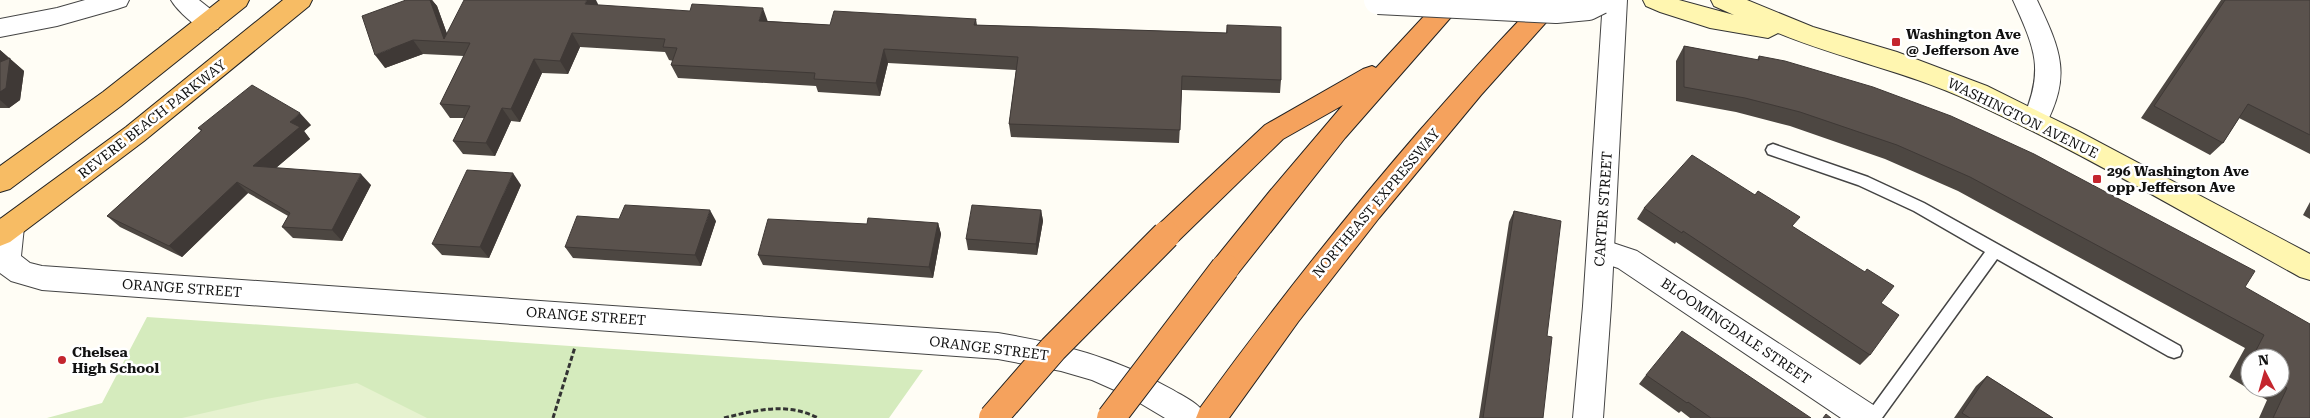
<svg xmlns="http://www.w3.org/2000/svg" width="2310" height="418" font-family="'Roboto Serif',serif">
  <style>
    .green { fill: #d5ebbd }
    .pitch { fill: #e6f2cf }
    .lines { fill: none; stroke-linecap: round; stroke-linejoin: round }
    .service-casing { stroke: #444; stroke-width: 3 }
    .minor-casing { stroke: #444; stroke-width: 2 }
    .tertiary-casing { stroke: #444; stroke-width: 2 }
    .secondary-casing { stroke: #333; stroke-width: 2 }
    .trunk-casing { stroke: #222; stroke-width: 2 }
    .motorway-casing { stroke: #222; stroke-width: 2 }
    .path { stroke: #333; stroke-width: 3; stroke-dasharray: 5 2.5; stroke-linecap: butt }
    .service { fill: #fff; fill-rule: evenodd }
    .minor { fill: #fff; fill-rule: evenodd }
    .tertiary { fill: #fff; fill-rule: evenodd }
    .secondary { fill: #fff6b0; fill-rule: evenodd }
    .trunk { fill: #f7bc64; fill-rule: evenodd }
    .motorway { fill: #f5a25d; fill-rule: evenodd }
    .minor-bridge-casing { stroke: #444; stroke-width: 30; stroke-linecap: butt }
    .motorway-bridge-casing { stroke: #222; stroke-width: 30; stroke-linecap: butt }
    .minor-bridge { stroke: #fff; stroke-width: 28 }
    .motorway-bridge { stroke: #f5a25d; stroke-width: 28 }
    .wall { fill: #4d4742; fill-rule: evenodd }
    .shaded-wall { fill: #3f3936 }
    .building { fill: #5a524d; stroke: #3f3936 }
    .poi-dot { fill: #c4262e; stroke: #fff; stroke-width: 2 }
    .labels { text-anchor: middle; dominant-baseline: central; stroke-width: 5; stroke-linejoin: round; paint-order: stroke }
    .poi-label { font-size: 14px; font-weight: bold; fill: #111; stroke: #fff; text-anchor: start }
    .street-label { font-size: 14px; fill: #111; stroke: #fff }
  </style>
  <rect width="100%" height="100%" fill="#fffdf5"/>
  <path class="green" d="M147,317L923,370L889,418H47L102,403Z"/>
  <path class="pitch" d="M357,383L427,418H182L266,399Z"/>
  <g class="lines">
    <defs>
      <path id="service" d="M1773,144L1868,177L1924,203L2180,346L2182,351L2180,356L2174,358L2168,356L1997,259L1882,418H1864L1985,252L1914,211L1858,185L1768,154L1766,150L1768,146Z"/>
      <path id="minor" d="M85,0H129L126,6L117,9L57,26L0,37V19L57,8Z
        M171,0H199L218,15L221,22L218,29C215,29 212,31 210,31C199,32 176,9 171,0Z
        M10,215L20,219L24,227L21,256L30,263L42,266L998,333C1063,344 1114,357 1173,390C1186,398 1201,404 1207,418H1165L1128,396L1092,380L1061,371L998,359L42,290L11,281L0,273V219Z
        M1601,239L1637,251L1878,408L1882,418H1841L1618,268L1591,259L1587,251L1591,243Z"/>
      <path id="tertiary" d="M1603,0H1627L1611,306L1603,418H1573L1583,306Z
        M2013,0H2037C2061,51 2072,75 2044,128L2035,131L2026,128L2022,121C2045,69 2035,49 2013,0Z"/>
      <path id="secondary" d="M1643,0H1679L1734,15L1714,6L1711,0H1747L1813,27L1897,52L1987,86L2078,131L2310,254V280L2300,277C2191,217 2083,153 1970,101C1908,72 1841,59 1778,33L1768,38L1710,28L1660,12L1646,6Z"/>
      <path id="trunk" d="M220,0H249L246,6L121,106L10,189L0,192V166L103,92Z
        M283,0H312L309,6L144,141L10,242L0,246V219L126,127Z"/>
      <path id="motorway" d="M1439,0H1466L1345,138L1235,277L1225,280L1215,277L1211,268L1215,259L1270,191L1343,105L1283,139L1176,243L1166,247L1156,243L1152,235L1156,227L1265,125L1363,69L1372,66L1376,68Z
        M1539,0H1566L1481,95L1379,218L1298,322L1229,418H1196L1200,408C1270,312 1343,219 1421,129C1460,85 1498,41 1539,0Z"/>
    </defs>
    <use href="#service" class="service-casing"/>
    <use href="#minor" class="minor-casing"/>
    <use href="#tertiary" class="tertiary-casing"/>
    <use href="#secondary" class="secondary-casing"/>
    <use href="#trunk" class="trunk-casing"/>
    <use href="#motorway" class="motorway-casing"/>
    <path class="path" d="M553,418L575,347
      M724,418C756,410 787,402 818,418"/>
    <use href="#service" class="service"/>
    <use href="#minor" class="minor"/>
    <use href="#tertiary" class="tertiary"/>
    <use href="#secondary" class="secondary"/>
    <use href="#trunk" class="trunk"/>
    <use href="#motorway" class="motorway"/>
    <defs>
      <path id="minor-bridge" d="M1378,0L1556,9L1588,6L1600,0"/>
      <path id="motorway-bridge" d="M993,418L1053,349L1166,235
        M1111,418L1225,268"/>
    </defs>
    <use href="#minor-bridge" class="minor-bridge-casing"/>
    <use href="#motorway-bridge" class="motorway-bridge-casing"/>
    <use href="#minor-bridge" class="minor-bridge"/>
    <use href="#motorway-bridge" class="motorway-bridge"/>
  </g>
  <path class="wall" d="M406,0H432L437,6L447,34L598,4V5L768,21L830,25L976,19L977,25L1226,33L1227,25L1281,80L1280,93L1182,90L1179,143L1011,137L1009,124L1016,70L888,63L880,96L818,92L816,86L678,78L671,65L673,61L669,60L665,52L580,47L568,74L542,73L520,122L511,121L495,156L463,154L453,141L464,118H450L440,104L464,56L423,54L385,68Z
    M2221,0H2310V154L2239,118L2223,143L2210,155L2141,118Z
    M1684,46L1757,60L1759,56L2245,287L2310,418H2259L2267,400L2229,377L2245,348L1958,191L1885,159L1790,126L1736,112L1676,101V61ZM2250,358H2280V388H2250Z
    M0,50L24,71L20,100L9,108H0Z
    M311,125L304,131L310,139L276,168L371,185L342,241L293,238L282,227L288,216L248,193L182,257L120,227L107,216L201,131L198,128Z
    M521,185L489,258L442,255L432,244Z
    M2310,202V219L2303,215Z
    M1644,208L1793,227L1881,303L1870,355L1860,365L1676,242L1675,244L1637,219Z
    M1041,210L1043,221L1037,255L968,250L966,239Z
    M1514,211L1547,336L1543,418H1479L1509,222Z
    M716,221L701,266L573,258L565,247Z
    M938,223L941,234L933,278L763,265L758,255L867,224Z
    M1646,375L1811,418H1690L1681,411L1679,413L1639,384Z
    M1987,376L2053,418H1954L1976,386Z"/>
  <path class="shaded-wall" d="M430,0H432L437,6L450,42L444,39Z
    M587,0H596L598,4L592,18L585,4Z
    M763,8L768,22L759,21Z
    M572,33L580,47L568,74L560,61Z
    M413,40L423,54L385,68L375,55Z
    M884,49L888,63L880,96L876,83Z
    M0,50L24,71L20,100L9,108L0,100Z
    M534,59L542,73L520,122L511,109Z
    M502,108L511,121L495,156L486,143Z
    M300,113L311,125L304,131L310,139L264,178L253,166L290,122Z
    M513,173L521,185L489,258L480,247Z
    M361,174L371,185L342,241L332,230Z
    M237,182L248,193L182,257L169,246Z
    M710,210L716,221L701,266L695,255Z
    M1041,210L1043,221L1037,255L1036,244Z
    M938,223L941,234L933,278L929,267Z"/>
  <path class="building" d="M406,0H430L444,39L464,0H587L585,4L690,11L692,4L763,8L759,21L830,25L834,11L976,19L974,25L1227,33V25L1281,27V80L1182,76L1180,130L1009,124L1018,57L884,49L876,83L814,79L815,73L671,65L677,48L663,47L665,39L572,33L560,61L534,59L511,109L502,108L486,143L453,141L470,106L440,104L470,43L413,40L375,55L362,16Z
    M2225,0H2310V135L2248,104L2223,143L2154,106Z
    M1684,46L1759,60V56L1785,61L1873,87L1951,116L2034,154L2255,271L2245,287L2310,324V418H2273L2287,388L2280,384V358H2252L2264,335L1970,177L1897,145L1800,112L1745,98L1684,87Z
    M10,58L6,88L0,92V62Z
    M252,85L300,113L290,122L300,127L253,166L361,174L332,230L282,227L290,213L237,182L169,246L107,216L202,130L198,128Z
    M1692,155L1755,195L1758,191L1800,217L1792,226L1865,272L1867,269L1894,286L1881,303L1899,315L1870,355L1683,231L1682,233L1644,208Z
    M467,170L513,173L480,247L432,244Z
    M625,205L710,210L695,255L565,247L577,216L619,219Z
    M972,205L1041,210L1036,244L966,239Z
    M1514,211L1561,221L1547,336L1552,337L1543,418H1483Z
    M868,218L938,223L929,267L758,255L768,219L867,224Z
    M1682,331L1811,418H1711L1688,402L1687,403L1646,375Z
    M1987,376L2053,418H1970L1962,413Z
    M1826,414L1831,418H1823Z"/>
  <g class="poi-dot">
    <rect x="1891" y="37" width="10" height="10" rx="2.5"/>
    <rect x="2092" y="174" width="10" height="10" rx="2.5"/>
    <circle cx="62" cy="360" r="5"/>
  </g>
  <g class="labels">
    <g class="poi-label">
      <text x="1906" y="34">Washington Ave<tspan x="1906" dy="16">@ Jefferson Ave</tspan></text>
      <text x="2107" y="171">296 Washington Ave<tspan x="2107" dy="16">opp Jefferson Ave</tspan></text>
      <text x="72" y="352">Chelsea<tspan x="72" dy="16">High School</tspan></text>
    </g>
    <g class="street-label">
      <text transform="translate(2023 118) rotate(26)">WASHINGTON AVENUE</text>
      <text transform="translate(152 119) rotate(-38)">REVERE BEACH PARKWAY</text>
      <text transform="translate(1376 203) rotate(-50)">NORTHEAST EXPRESSWAY</text>
      <text transform="translate(1603 209) rotate(-86)">CARTER STREET</text>
      <text transform="translate(182 288) rotate(4)">ORANGE STREET</text>
      <text transform="translate(586 316) rotate(4)">ORANGE STREET</text>
      <text transform="translate(1736 331) rotate(34)">BLOOMINGDALE STREET</text>
      <text transform="translate(989 348) rotate(7)">ORANGE STREET</text>
    </g>
  </g>
  <g transform="translate(2265 373) rotate(354)"><circle r="24" fill="#ffffff" stroke="#a0a0a0"/>
  <path d="M0-4L9 19L0 12L-9 19Z" fill="#c4262e"/>
  <text y="-8" font-size="14" font-weight="bold" text-anchor="middle" fill="#111111">N</text>
  </g>
</svg>
